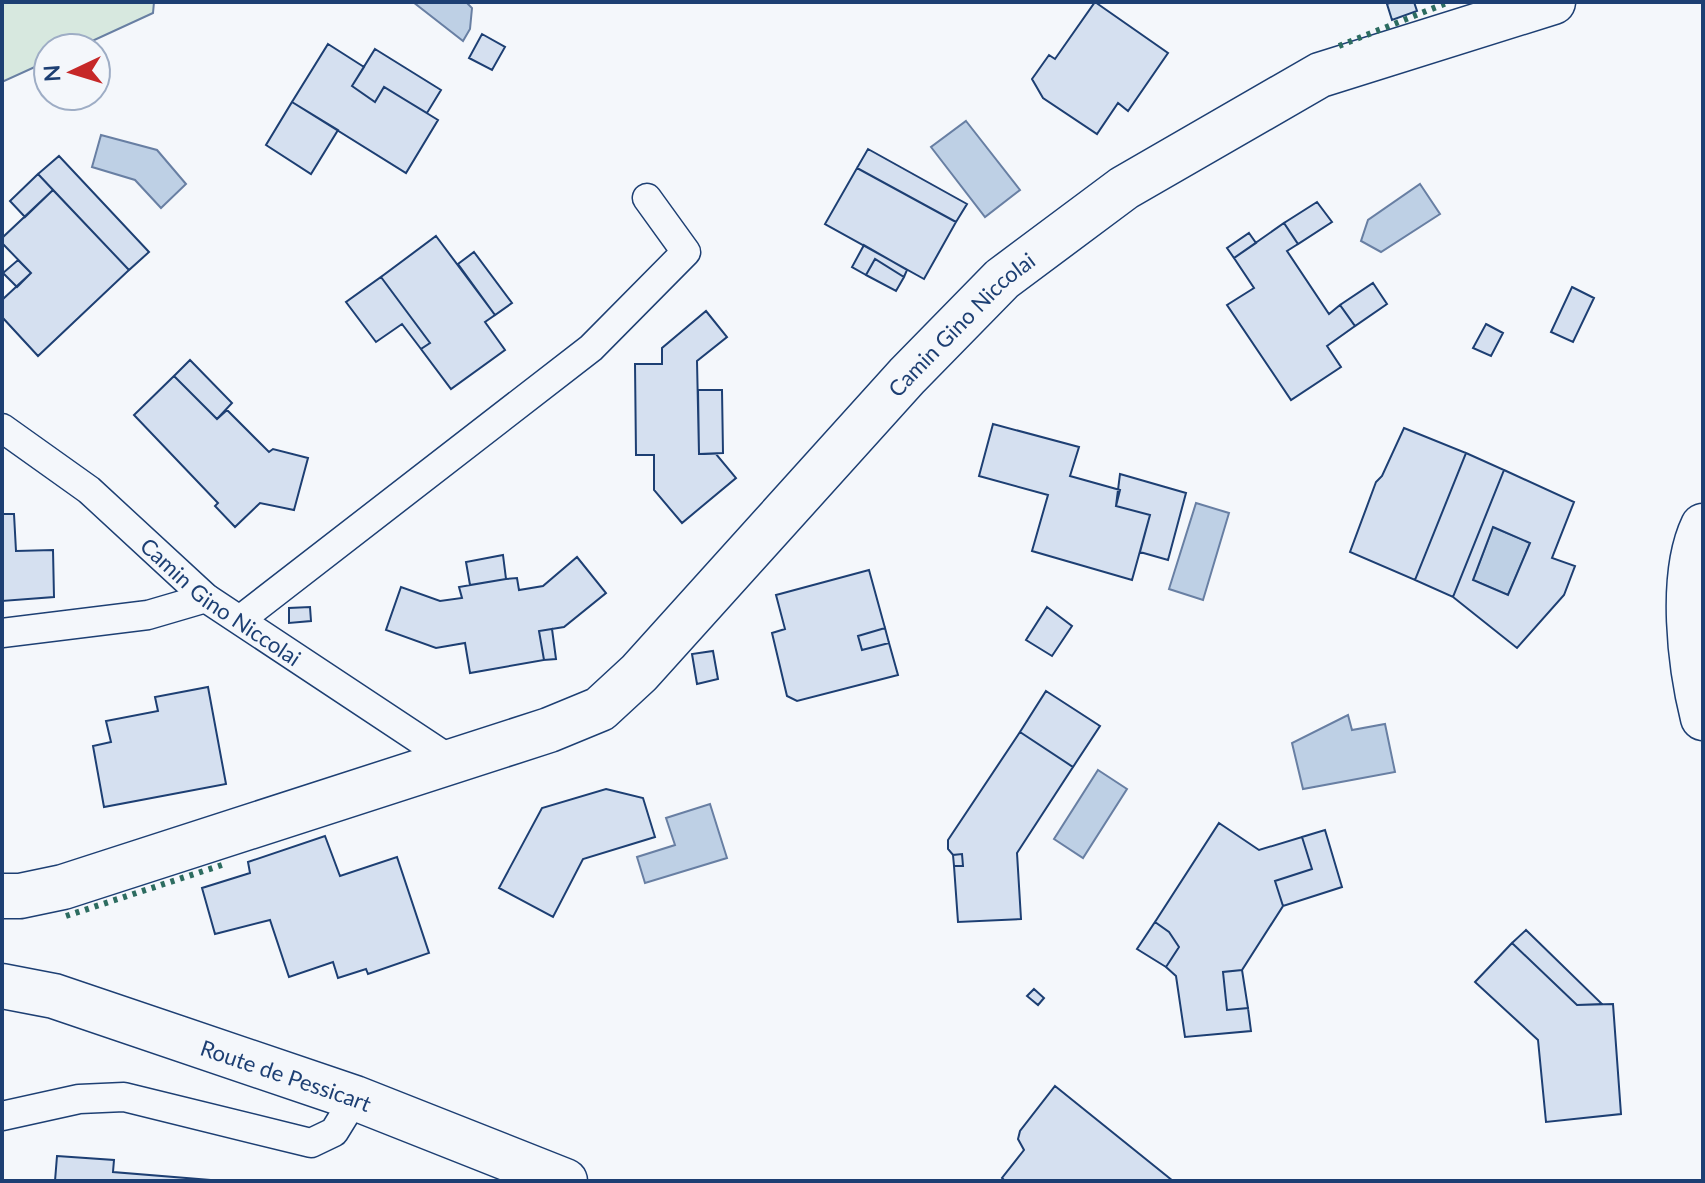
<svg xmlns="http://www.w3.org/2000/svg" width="1705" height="1183" font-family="Lato,sans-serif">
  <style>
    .green { fill: #d7e8df; stroke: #687fa3; stroke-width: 2 }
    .water { fill: #bed0e5; stroke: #687fa3; stroke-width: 2 }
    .building { fill: #d5e0f0; stroke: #1d3f73; stroke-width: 2; fill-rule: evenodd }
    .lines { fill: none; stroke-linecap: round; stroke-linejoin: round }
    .service-casing { stroke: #1d3f73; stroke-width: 31 }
    .minor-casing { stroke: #1d3f73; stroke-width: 47 }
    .tertiary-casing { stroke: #1d3f73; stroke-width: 47 }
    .service { stroke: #f4f7fb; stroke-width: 28 }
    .minor { stroke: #f4f7fb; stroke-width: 44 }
    .tertiary { stroke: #f4f7fb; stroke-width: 44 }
    .hedge { stroke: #2c6c60; stroke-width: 6; stroke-dasharray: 4 6; stroke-linecap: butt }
    .labels { text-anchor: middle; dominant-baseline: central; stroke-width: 6; stroke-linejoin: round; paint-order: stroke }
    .street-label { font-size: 22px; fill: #1d3f73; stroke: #f4f7fb }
  </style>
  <rect width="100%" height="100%" fill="#f4f7fb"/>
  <path class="green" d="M2,2H154L153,13L77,48H48V61L2,82Z"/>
  <path class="water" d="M413,2H466L472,8L470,29L463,41Z
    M966,121L1020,190L985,217L931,147Z
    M101,135L157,150L186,184L161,208L135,180L92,167Z
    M1420,184L1440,214L1381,252L1361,241L1368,220Z
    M1196,503L1229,513L1203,600L1169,589Z
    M1493,527L1530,543L1508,595L1473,580Z
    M1348,715L1352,730L1385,724L1395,772L1303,789L1292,743Z
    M1098,770L1127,789L1083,858L1054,839Z
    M710,804L727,858L645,883L637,857L675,845L666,818Z"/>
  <path class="building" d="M1095,2L1168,53L1128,111L1118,103L1097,134L1043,98L1032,79L1049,55L1055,59Z
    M1392,2H1414L1417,11L1392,20L1387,4Z
    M482,34L505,47L492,70L469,58Z
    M328,44L364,67L352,86L375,102L384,87L438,120L406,173L292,102Z
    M375,49L441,90L427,113L384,87L375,102L352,86Z
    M292,102L338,130L311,174L266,145Z
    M868,149L967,204L956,222L857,168Z
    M59,156L149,252L129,270L38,174Z
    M857,168L956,222L924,279L825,224Z
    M38,174L53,190L25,217L10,201Z
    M53,190L129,270L38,356L2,317V300L31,273L2,243V238Z
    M1317,202L1332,222L1298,244L1284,223Z
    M1284,223L1298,244L1287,251L1329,314L1340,305L1355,326L1327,346L1341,367L1291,400L1227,305L1254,288L1234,258Z
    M1249,233L1256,243L1234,258L1227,248Z
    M436,236L495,315L485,322L505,350L451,389L421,349L430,343L381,277Z
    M864,245L907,270L904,277L875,259L866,275L852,267Z
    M474,252L512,303L495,315L458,264Z
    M875,259L904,277L896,291L866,275Z
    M18,260L31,273L17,287L3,273Z
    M381,277L430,343L421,349L402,324L376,342L346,302Z
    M1373,283L1387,304L1355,326L1340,305Z
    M1572,287L1594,298L1573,342L1551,332Z
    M706,311L727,337L697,361L699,454H716L736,478L682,523L654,490V455H636L635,364H662V348Z
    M1486,324L1503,333L1491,356L1473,348Z
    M190,360L232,403L217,419L174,376Z
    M174,376L217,419L227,410L269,452L273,449L308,458L294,510L260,503L235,527L215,506L218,503L134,415Z
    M698,390H722L723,453L699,454Z
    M993,424L1079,447L1070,476L1120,490L1116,506L1150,515L1132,580L1032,551L1048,495L979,476Z
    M1404,428L1466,453L1415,580L1350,552L1376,482L1382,476Z
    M1466,453L1504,470L1453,597L1415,580Z
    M1504,470L1574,502L1552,558L1575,566L1564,595L1517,648L1453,597ZM1493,527L1530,543L1508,595L1473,580Z
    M1120,474L1186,493L1168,560L1140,552L1150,515L1116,506Z
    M2,514H14L16,551L53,550L54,597L2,601Z
    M503,555L506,579L470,585L466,562Z
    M577,557L606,593L564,627L539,631L544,660L470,673L465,643L436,648L386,630L401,587L440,601L462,598L459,587L506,579L517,578L519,590L543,586Z
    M869,570L885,628L858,636L862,650L889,643L898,675L797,701L787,696L772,633L785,629L776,595Z
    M310,607L311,621L289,623V608Z
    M1047,607L1072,626L1052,656L1026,640Z
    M885,628L889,643L862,650L858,636Z
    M552,629L556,659L544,660L539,631Z
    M713,651L718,679L697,684L692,654Z
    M208,687L226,784L104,807L93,746L111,742L106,721L158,711L155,697Z
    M1046,691L1100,726L1073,767L1020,732Z
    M1020,732L1073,767L1017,853L1021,919L958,922L954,866H963L962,854L953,855L948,849V840Z
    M606,789L643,798L655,837L583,859L553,917L499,888L542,808Z
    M1219,823L1259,850L1302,837L1312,869L1275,881L1283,906L1242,970L1223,972L1227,1010L1248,1008L1251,1031L1185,1037L1176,976L1166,967L1179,947L1169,932L1155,922Z
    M1325,830L1342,887L1283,906L1275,881L1312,869L1302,837Z
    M325,836L340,876L397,857L429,953L368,974L366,969L338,978L333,962L289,977L270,920L215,934L202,888L250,873L248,862Z
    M962,854L963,866H954L953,855Z
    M1155,922L1169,932L1179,947L1166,967L1137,949Z
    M1526,930L1602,1004L1577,1005L1512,943Z
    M1512,943L1577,1005L1613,1004L1621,1114L1546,1122L1538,1040L1475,982Z
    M1242,970L1248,1008L1227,1010L1223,972Z
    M1034,989L1044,998L1038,1005L1027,996Z
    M1055,1086L1173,1181H1005L1002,1178L1024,1150L1018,1139L1020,1131Z
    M57,1156L114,1160L113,1172L223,1181H55Z"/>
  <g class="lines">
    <defs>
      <g id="service">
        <path id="s1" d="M2,428L89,490L206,598L452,761"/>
        <path d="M241,619L591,348L686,252L647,198"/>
        <path d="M2,633L148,615L206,598"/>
        <path d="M2,1116L79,1099L124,1097L311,1143L334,1132L355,1098"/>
      </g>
      <g id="minor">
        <path id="s2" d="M2,896H20L63,887L549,730L600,709L639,673L907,376L1002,279L1124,188L1320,75L1553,2"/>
      </g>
      <g id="tertiary">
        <path d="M1703,526C1679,576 1690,666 1703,718"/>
        <path id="s3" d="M2,986L54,996L355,1098L565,1181"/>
      </g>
    </defs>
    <use href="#service" class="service-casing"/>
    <use href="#minor" class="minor-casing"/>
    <use href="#tertiary" class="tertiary-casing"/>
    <use href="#service" class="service"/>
    <use href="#minor" class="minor"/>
    <use href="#tertiary" class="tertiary"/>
    <path class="hedge" d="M1339,46L1449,2
      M66,916L225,864"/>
  </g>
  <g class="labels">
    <g class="street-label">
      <text stroke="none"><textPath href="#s2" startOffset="1156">Camin Gino Niccolai</textPath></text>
      <text stroke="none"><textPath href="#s1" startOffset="280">Camin Gino Niccolai</textPath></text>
      <text stroke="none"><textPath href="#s3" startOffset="298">Route de Pessicart</textPath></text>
    </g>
  </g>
  <rect width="1705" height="1183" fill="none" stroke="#1d3f73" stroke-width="8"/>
  <g transform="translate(72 72) rotate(266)"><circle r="38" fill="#f4f7fb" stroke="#9eadc5" stroke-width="2"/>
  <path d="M0-6L14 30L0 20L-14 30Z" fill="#c62828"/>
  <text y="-12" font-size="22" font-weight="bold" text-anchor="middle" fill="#1d3f73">N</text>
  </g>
</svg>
